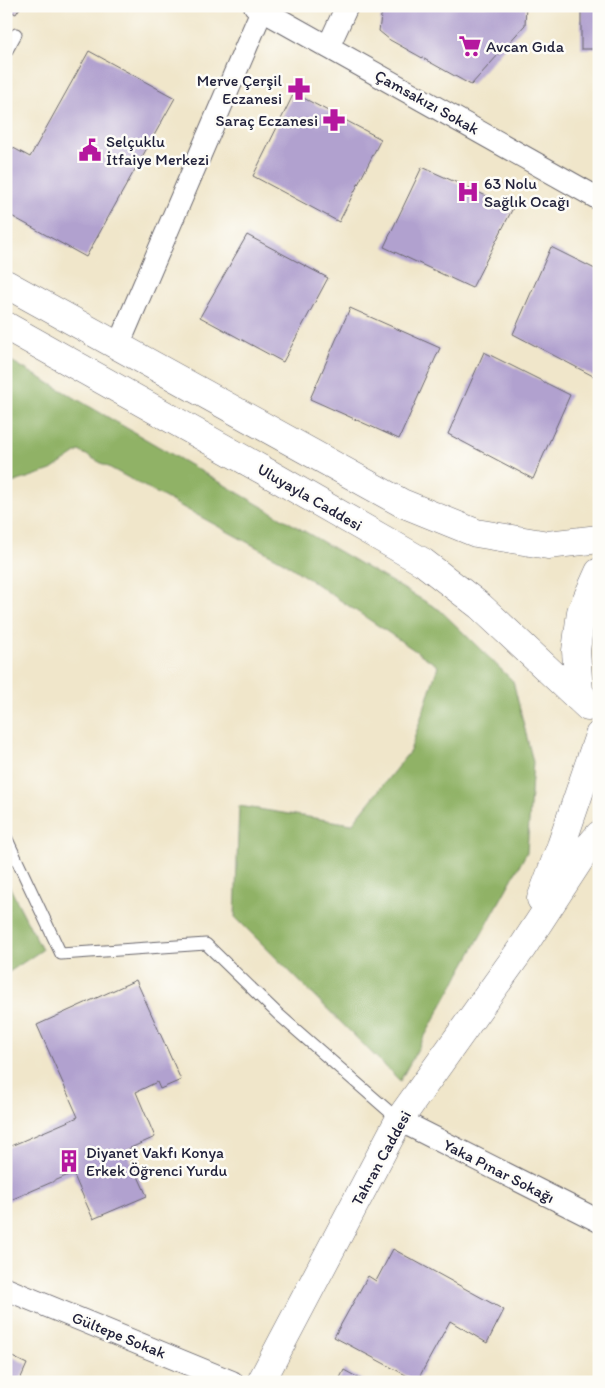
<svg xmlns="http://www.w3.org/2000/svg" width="605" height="1388" font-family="Itim,sans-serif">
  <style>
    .forest { fill: #90b266; stroke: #596a50 }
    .building { fill: #b1a1cf }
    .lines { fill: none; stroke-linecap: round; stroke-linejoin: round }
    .lane-casing { stroke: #6a676d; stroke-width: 13 }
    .street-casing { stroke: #6a676d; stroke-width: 24 }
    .secondary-casing { stroke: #6a676d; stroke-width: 29 }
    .lane { stroke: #fff; stroke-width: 11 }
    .street { stroke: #fff; stroke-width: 22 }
    .secondary { stroke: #fff; stroke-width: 28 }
    .labels { text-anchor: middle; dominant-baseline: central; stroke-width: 5; stroke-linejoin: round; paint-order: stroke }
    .poi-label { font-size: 16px; fill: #22223b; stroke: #fdfcf7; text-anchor: start }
    .street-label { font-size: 16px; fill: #22223b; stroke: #fdfcf7 }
  </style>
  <rect width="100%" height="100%" fill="#fdfcf7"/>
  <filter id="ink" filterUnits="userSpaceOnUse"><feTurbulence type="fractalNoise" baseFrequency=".02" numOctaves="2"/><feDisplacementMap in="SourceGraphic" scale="10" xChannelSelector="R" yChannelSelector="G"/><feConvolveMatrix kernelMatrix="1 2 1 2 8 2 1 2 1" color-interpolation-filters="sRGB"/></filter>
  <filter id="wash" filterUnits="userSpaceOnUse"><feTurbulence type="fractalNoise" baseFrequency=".0096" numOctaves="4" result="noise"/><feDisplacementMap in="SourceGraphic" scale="20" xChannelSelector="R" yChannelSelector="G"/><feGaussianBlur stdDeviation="1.12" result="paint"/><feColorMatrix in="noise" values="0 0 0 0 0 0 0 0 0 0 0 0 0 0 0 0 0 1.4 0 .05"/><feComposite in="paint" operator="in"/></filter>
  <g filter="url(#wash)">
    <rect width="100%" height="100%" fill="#f0e6ca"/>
    <path class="forest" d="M6,358L440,610L513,681L533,762L527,852L400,1081L235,917L239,806L352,824L410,751L438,666L282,561L79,451L51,470L6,485Z
      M6,880L42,950L6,974Z"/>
    <g id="blocks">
      <path class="building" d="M6,6H21L16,14L6,9Z
        M387,6H526L525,25L471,85L390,40L379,31L381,16Z
        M581,6H599V49H581Z
        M89,51L175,98L86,257L6,213V144L30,157Z
        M294,93L381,139L339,222L253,176Z
        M422,167L513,208L472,288L384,247Z
        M247,235L328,278L283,362L200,317Z
        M551,247L599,271V369L595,377L513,334Z
        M350,308L440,348L399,439L310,399Z
        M484,352L570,395L533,479L448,434Z
        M136,980L181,1080L160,1089L157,1082L136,1092L155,1137L126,1150L147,1196L93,1219L73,1173L6,1202V1148L78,1117L37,1025Z
        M393,1249L504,1310L487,1343L450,1321L417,1381L334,1337L368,1276L376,1281Z
        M6,1354L27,1364L19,1382H6Z
        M344,1370L366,1382H338Z"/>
    </g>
  </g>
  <g filter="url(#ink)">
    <use href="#blocks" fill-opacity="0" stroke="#6a676d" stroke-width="1"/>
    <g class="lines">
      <defs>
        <path id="lane" d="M6,52L16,34
          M6,837L61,954L206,944L278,1014L399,1120"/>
        <path id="street" d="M255,6L599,199
          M328,47L347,6
          M118,346L262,10
          M399,1120L599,1221
          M6,1289L232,1382"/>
        <path id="secondary" d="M6,284L402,503L476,533L548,545L599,539
          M6,326L268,473L423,562L480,606L588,707
          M588,706L579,691L576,651L581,612L599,572
          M541,899L561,846L599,735
          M261,1382L399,1120L522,948L586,850L599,835"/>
      </defs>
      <use href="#lane" class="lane-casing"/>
      <use href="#street" class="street-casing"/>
      <use href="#secondary" class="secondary-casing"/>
      <use href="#lane" class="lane"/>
      <use href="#street" class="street"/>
      <use href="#secondary" class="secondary"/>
    </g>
  </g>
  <defs>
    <symbol id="supermarket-bare" viewBox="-9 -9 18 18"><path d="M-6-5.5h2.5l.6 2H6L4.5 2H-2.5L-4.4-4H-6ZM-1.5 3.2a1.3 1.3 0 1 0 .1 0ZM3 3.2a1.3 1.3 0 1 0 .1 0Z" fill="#b5179e" stroke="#fdfcf7" stroke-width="2.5" paint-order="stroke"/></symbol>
    <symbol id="pharmacy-bare" viewBox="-9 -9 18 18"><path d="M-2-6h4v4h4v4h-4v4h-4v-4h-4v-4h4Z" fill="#b5179e" stroke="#fdfcf7" stroke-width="2.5" paint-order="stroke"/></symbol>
    <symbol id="civic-bare" viewBox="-9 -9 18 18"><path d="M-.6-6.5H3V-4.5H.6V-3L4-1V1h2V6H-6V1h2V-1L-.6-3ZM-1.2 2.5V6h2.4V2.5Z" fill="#b5179e" stroke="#fdfcf7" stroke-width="2.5" paint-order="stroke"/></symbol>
    <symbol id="hospital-bare" viewBox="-9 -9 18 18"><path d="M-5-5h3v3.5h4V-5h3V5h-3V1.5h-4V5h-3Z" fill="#b5179e" stroke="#fdfcf7" stroke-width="2.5" paint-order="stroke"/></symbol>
    <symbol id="building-bare" viewBox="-9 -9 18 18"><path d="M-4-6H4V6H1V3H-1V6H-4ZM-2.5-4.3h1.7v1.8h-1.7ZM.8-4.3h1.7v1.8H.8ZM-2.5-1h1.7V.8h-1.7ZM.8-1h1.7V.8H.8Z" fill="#b5179e" stroke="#fdfcf7" stroke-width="2.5" paint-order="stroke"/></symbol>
  </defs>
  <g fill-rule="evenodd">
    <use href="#supermarket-bare" x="454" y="30" width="32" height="32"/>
    <use href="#pharmacy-bare" x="283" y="73" width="32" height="32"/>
    <use href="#pharmacy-bare" x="318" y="104" width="32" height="32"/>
    <use href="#civic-bare" x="74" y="134" width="32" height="32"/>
    <use href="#hospital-bare" x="452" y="176" width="32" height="32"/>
    <use href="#building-bare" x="53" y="1145" width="32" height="32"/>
  </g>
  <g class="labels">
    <g class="poi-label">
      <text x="486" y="46">Avcan Gıda</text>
      <text x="282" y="80" text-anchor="end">Merve Çerşil<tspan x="282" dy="18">Eczanesi</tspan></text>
      <text x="318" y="120" text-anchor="end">Saraç Eczanesi</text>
      <text x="106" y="141">Selçuklu<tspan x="106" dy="18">İtfaiye Merkezi</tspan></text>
      <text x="484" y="183">63 Nolu<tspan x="484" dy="18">Sağlık Ocağı</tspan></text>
      <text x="86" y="1152">Diyanet Vakfı Konya<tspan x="86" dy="18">Erkek Öğrenci Yurdu</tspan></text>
    </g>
    <g class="street-label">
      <text transform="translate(427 102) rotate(29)">Çamsakızı Sokak</text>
      <text transform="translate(310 497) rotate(30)">Uluyayla Caddesi</text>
      <text transform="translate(381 1158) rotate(-61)">Tahran Caddesi</text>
      <text transform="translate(499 1171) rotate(27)">Yaka Pınar Sokağı</text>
      <text transform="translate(119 1335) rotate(22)">Gültepe Sokak</text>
    </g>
  </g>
  <rect width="605" height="1388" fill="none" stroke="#fdfcf7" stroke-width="25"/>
</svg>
